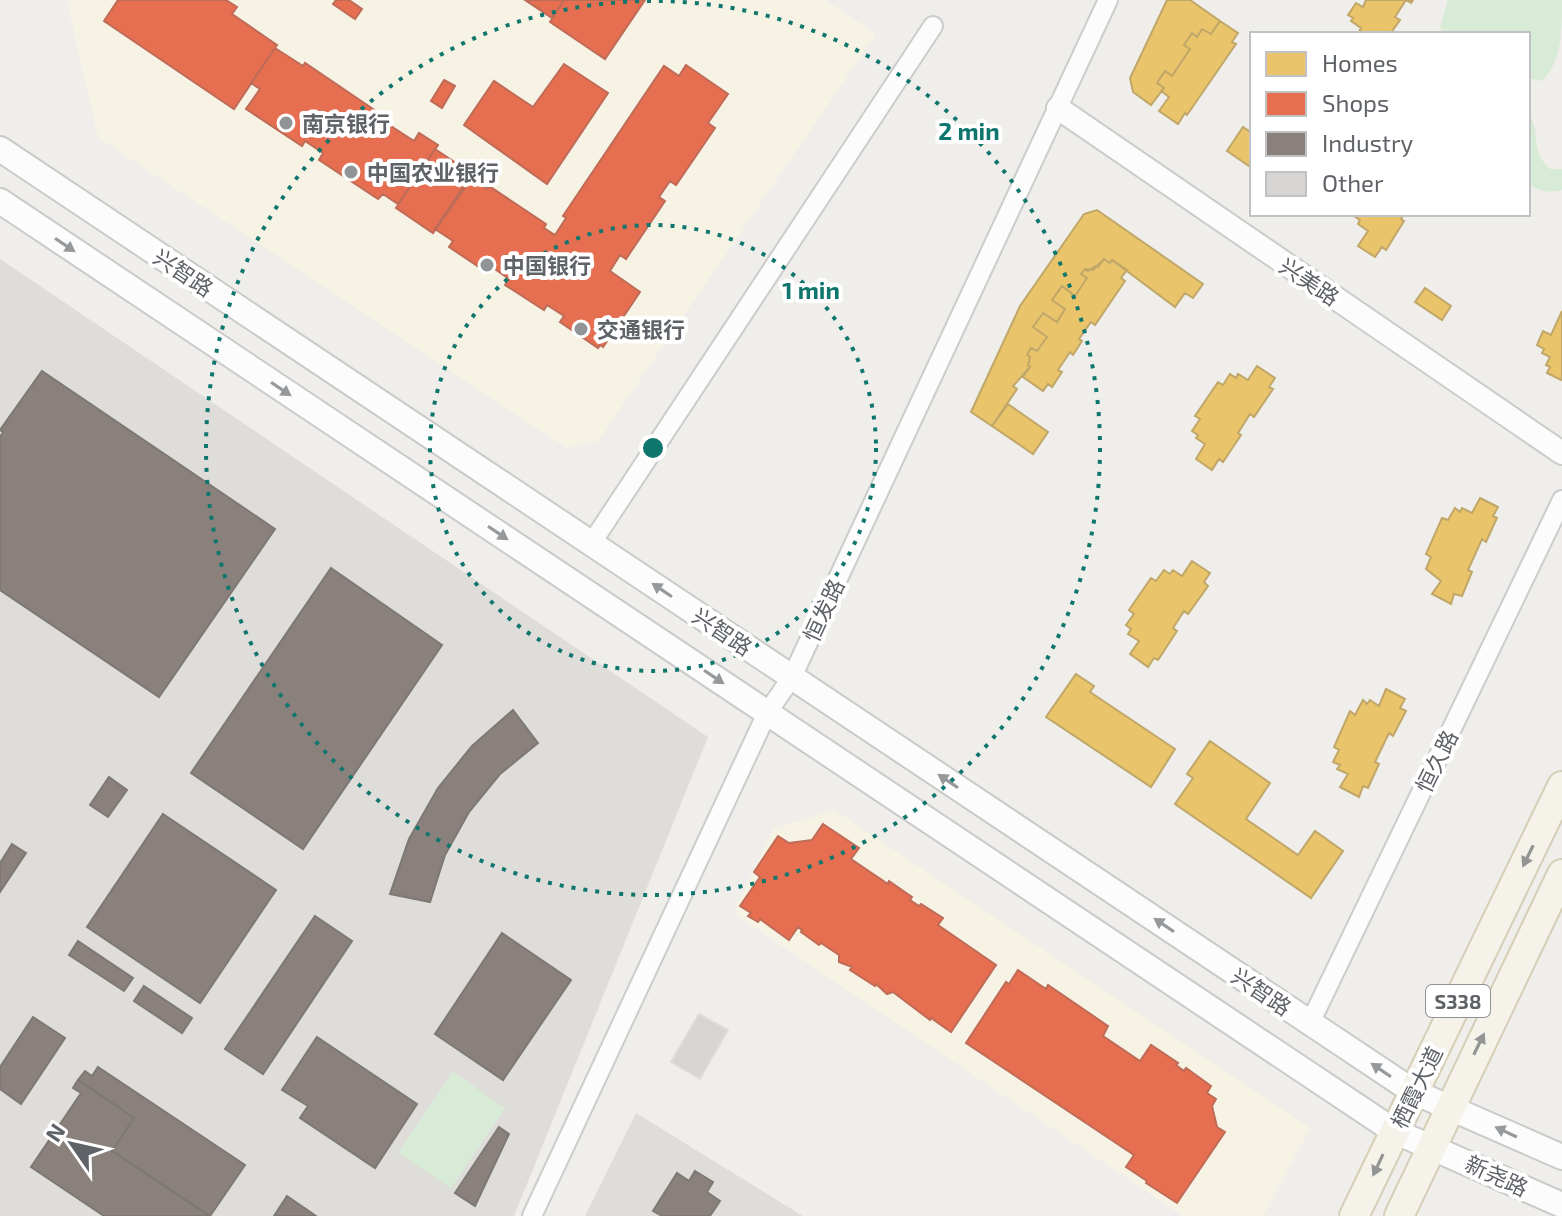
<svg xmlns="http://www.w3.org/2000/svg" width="1562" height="1216" font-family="'Exo 2','Noto Sans SC',sans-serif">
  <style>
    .commercial { fill: #f7f3e4 }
    .industrial { fill: #dfddda }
    .green { fill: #d8ebd6 }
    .homes { fill: #e9c46a; stroke: #c0a769; stroke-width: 2 }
    .shops { fill: #e76f51; stroke: #be6b58; stroke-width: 2 }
    .industry { fill: #8a817c; stroke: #7d7876; stroke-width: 2 }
    .building { fill: #d6d5d3; stroke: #deddd9; stroke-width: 2 }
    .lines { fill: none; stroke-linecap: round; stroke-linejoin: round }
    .minor-casing { stroke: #cbcccc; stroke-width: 22 }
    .tertiary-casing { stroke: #cbcccc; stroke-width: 26 }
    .secondary-casing { stroke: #cacacb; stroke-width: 28 }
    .primary-casing { stroke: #d7ceb8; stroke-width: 32 }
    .minor { stroke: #fdfcfc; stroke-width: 18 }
    .tertiary { stroke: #fdfcfc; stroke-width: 22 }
    .secondary { stroke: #fdfcfc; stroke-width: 24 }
    .primary { stroke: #f4f2e9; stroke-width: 28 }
    .oneway { fill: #96999c }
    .oneway2 { fill: #939595 }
    .ring { fill: none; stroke: #0f766e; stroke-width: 4; stroke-dasharray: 4 8 }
    .poi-dot { fill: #919496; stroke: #fff; stroke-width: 3 }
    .labels { text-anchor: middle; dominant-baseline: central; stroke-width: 8; stroke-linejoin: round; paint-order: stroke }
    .shield { fill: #fff; stroke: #8f9295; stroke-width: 2 }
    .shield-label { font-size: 20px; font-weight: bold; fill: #5f6368 }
    .poi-label { font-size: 22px; font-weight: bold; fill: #5f6368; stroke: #fff; text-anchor: start }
    .street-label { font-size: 22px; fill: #5f6368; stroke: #fff }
    .centre { fill: #0f766e; stroke: #fff; stroke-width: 4 }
    .ring-label { font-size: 24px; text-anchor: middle; font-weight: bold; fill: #0f766e; stroke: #fff; stroke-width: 8; stroke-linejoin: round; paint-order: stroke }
  </style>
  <rect width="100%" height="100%" fill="#efeeea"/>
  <path class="commercial" d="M71,0H825L876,34L598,441L567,448L98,137L68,6Z
    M834,810L1310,1128L1263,1216H1183L733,913L774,829Z"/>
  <path class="industrial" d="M0,259L708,737L514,1216H0Z
    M636,1113L803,1216H585Z"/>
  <path class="green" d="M1448,0H1562C1562,29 1562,62 1542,81L1528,78V34H1444L1440,27Z
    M1528,114C1543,133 1528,148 1550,169H1562V190C1548,193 1539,192 1528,183Z
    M453,1072L505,1108L451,1188L398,1153Z"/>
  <path class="homes" d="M1167,0H1190L1220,21L1211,34L1202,29L1197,37L1192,33L1184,45L1190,49L1172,76L1165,71L1157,83L1164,88L1151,105L1133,92L1130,78Z
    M1366,0H1413L1411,3L1406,0L1395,17L1400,20L1390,34H1358L1361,28L1351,21L1353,18L1348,15L1356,3L1363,7Z
    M1220,21L1238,33L1232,42L1236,44L1187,115L1185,113L1178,124L1159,111L1169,97L1161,91L1164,88L1157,83L1165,71L1172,76L1190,49L1184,45L1192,33L1197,37L1202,29L1211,34Z
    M1243,127L1252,133V168L1227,151Z
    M1097,210L1203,284L1193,298L1185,293L1175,307L1112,260L1110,263L1104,259L1093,270L1085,269L1081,274L1087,278L1075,296L1062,286L1052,300L1065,309L1057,322L1043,313L1033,327L1047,337L1037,351L1031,348L1027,355L1030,357L1028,366L1030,367L1013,386L1017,389L992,426L971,412L1020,306L1084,214Z
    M1356,214H1404L1401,219L1404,221L1386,250L1382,247L1375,257L1358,246L1368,231L1358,224L1360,220L1354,216Z
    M1104,259L1110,263L1112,260L1127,270L1121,278L1125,281L1095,325L1091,322L1079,339L1082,341L1073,355L1070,352L1058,370L1062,372L1052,387L1048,384L1043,391L1023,377L1030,367L1028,366L1030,357L1027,355L1031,348L1037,351L1047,337L1033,327L1043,313L1057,322L1065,309L1052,300L1062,286L1075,296L1087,278L1081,274L1085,269L1088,271L1096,266L1098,267Z
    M1425,288L1451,306L1442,320L1415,302Z
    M1562,311V378L1561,380L1547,373L1550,367L1546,365L1550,357L1542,353L1544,349L1537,345L1543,331L1551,335Z
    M1257,366L1275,378L1269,387L1273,389L1254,417L1250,414L1238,433L1241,435L1223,462L1219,459L1212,470L1196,459L1205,444L1196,438L1198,435L1192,431L1200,419L1195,416L1218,382L1223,385L1230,374L1236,378L1238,374L1248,380Z
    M1008,404L1048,432L1033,454L992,426Z
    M1480,498L1498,507L1493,516L1497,518L1486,542L1482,539L1468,570L1472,572L1462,596L1454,594L1451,604L1432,594L1441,581L1426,569L1431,557L1426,554L1442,518L1448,520L1455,508L1460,512L1462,508L1472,513Z
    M1192,561L1210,573L1204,582L1208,586L1188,614L1184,611L1173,628L1177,631L1158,660L1154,658L1148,667L1130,654L1139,641L1128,634L1131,629L1126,625L1134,614L1129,610L1151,578L1156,581L1164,570L1170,574L1173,570L1182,576Z
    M1076,674L1094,686L1090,692L1175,749L1151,787L1046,717Z
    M1386,689L1405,699L1400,708L1406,711L1393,736L1389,733L1375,762L1379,764L1368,788L1363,786L1359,797L1340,787L1348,774L1337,769L1340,765L1333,762L1339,750L1334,747L1350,711L1355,715L1363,700L1367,704L1370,700L1379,706Z
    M1210,741L1270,783L1246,819L1298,855L1315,831L1343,851L1311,898L1175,804L1193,778L1187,774Z"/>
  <path class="shops" d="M118,0H226L237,7L232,14L277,45L234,109L104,21Z
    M336,0H349L362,9L355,19L333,4Z
    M525,0H564L552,18Z
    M564,0H645L605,59L550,22Z
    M275,48L303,66L305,63L379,113L377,117L414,141L419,133L438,145L398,204L383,194L378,199L319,160L323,153L305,141L302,146L246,109L260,89L251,83Z
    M564,64L608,93L547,184L464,125L494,81L533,107Z
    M686,65L728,94L708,123L715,128L676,185L670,181L659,197L665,201L626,259L620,255L610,271L640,292L603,347L600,345L598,348L560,322L564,316L547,305L544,310L505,285L509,279L492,267L488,273L449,247L453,241L435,229L470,177L487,189L489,186L546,224L544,228L555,235L566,218L563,216L664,66L679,76Z
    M444,80L455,86L442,108L431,101Z
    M435,149L474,175L433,233L396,208Z
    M823,824L859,848L851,859L888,884L889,881L912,897L910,900L919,906L921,904L943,918L938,925L996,965L951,1032L931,1018L930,1020L893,992L887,994L876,984L875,986L850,970L852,967L839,962V955L821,943L819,945L801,932L802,930L798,927L789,940L760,919L758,922L748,916L751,913L740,906L760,877L754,872L778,836L789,843L812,840Z
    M1018,970L1046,989L1048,985L1108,1026L1103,1036L1140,1061L1151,1045L1178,1063L1176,1065L1184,1071L1186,1068L1211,1086L1207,1093L1216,1099L1212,1106L1217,1127L1225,1132L1177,1203L1146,1183L1147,1181L1126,1167L1134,1155L966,1043L1006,982L1009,984Z"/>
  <path class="industry" d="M42,371L275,529L159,697L0,590V437L3,432L0,430Z
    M331,568L442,645L303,849L191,773Z
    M513,710L538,743L500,774L469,812L445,855L430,902L390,894L409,839L438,788L472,746Z
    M109,777L127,790L108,817L90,805Z
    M163,814L276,890L200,1003L87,927Z
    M12,844L26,853L0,892V863Z
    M315,916L352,941L263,1074L225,1049Z
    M502,933L571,980L503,1080L435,1034Z
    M78,941L133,978L124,991L69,955Z
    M144,986L192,1018L182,1033L134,1001Z
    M33,1017L65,1038L21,1104L0,1089V1067Z
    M317,1037L417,1104L375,1168L300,1118L308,1106L282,1090Z
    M98,1067L245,1165L210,1216L112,1151L134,1118L78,1080L85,1071L92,1076Z
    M78,1080L134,1118L112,1151L209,1216H104L31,1167L81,1093L73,1088Z
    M499,1127L509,1134L475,1206L455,1193Z
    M695,1171L713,1182L707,1192L720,1201L710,1216H662L653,1211L677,1173L689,1181Z
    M287,1196L316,1216H274Z"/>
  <path class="building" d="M699,1014L728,1030L700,1079L671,1062Z"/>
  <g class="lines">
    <defs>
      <path id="minor" d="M591,544L933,26
        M1310,1023L1562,500
        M532,1216L767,713L792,677L1108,0"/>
      <path id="tertiary" d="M1058,108L1562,453"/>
      <path id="secondary" d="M0,149L1414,1092L1562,1157
        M0,201L1394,1131L1562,1205"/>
      <path id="primary" d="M1354,1216L1562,786
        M1399,1216L1562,874"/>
    </defs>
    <use href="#minor" class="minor-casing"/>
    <use href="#tertiary" class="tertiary-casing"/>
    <use href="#secondary" class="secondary-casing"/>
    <use href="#primary" class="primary-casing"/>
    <use href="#minor" class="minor"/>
    <use href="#tertiary" class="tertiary"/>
    <use href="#secondary" class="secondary"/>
    <use href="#primary" class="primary"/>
  </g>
  <defs><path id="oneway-solid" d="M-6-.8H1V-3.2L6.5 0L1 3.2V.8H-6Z" transform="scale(2)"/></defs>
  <g class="oneway">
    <use href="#oneway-solid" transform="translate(65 245) rotate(34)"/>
    <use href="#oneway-solid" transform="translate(281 389) rotate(34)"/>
    <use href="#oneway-solid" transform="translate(498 533) rotate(34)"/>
    <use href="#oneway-solid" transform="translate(662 590) rotate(-146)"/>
    <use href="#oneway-solid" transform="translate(714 677) rotate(34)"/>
    <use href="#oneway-solid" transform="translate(948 781) rotate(-146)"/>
    <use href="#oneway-solid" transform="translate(1164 925) rotate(-146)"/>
    <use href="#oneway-solid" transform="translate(1381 1070) rotate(-146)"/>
    <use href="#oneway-solid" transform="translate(1506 1132) rotate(-155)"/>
  </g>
  <g class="oneway2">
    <use href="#oneway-solid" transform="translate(1528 856) rotate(116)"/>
    <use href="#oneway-solid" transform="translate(1479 1044) rotate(-64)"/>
    <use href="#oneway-solid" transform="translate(1378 1165) rotate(115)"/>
  </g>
  <g class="ring">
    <circle cx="653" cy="448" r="223"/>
    <circle cx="653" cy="448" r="447"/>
  </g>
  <g class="poi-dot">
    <circle cx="286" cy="123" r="8"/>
    <circle cx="351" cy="172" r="8"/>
    <circle cx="487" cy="265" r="8"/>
    <circle cx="581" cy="329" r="8"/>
  </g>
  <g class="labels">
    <rect class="shield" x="1426" y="985" width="64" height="32" rx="6"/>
    <g class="shield-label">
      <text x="1458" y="1001">S338</text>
    </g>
    <g class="poi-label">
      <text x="302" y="123">南京银行</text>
      <text x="367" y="172">中国农业银行</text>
      <text x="503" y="265">中国银行</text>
      <text x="597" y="329">交通银行</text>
    </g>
    <g class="street-label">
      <text transform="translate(184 272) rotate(34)">兴智路</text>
      <text transform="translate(1310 281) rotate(34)">兴美路</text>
      <text transform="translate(823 610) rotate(-65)">恒发路</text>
      <text transform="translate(723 631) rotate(34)">兴智路</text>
      <text transform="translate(1436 761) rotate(-64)">恒久路</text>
      <text transform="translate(1262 991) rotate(34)">兴智路</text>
      <text transform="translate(1416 1087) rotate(-64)">栖霞大道</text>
      <text transform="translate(1497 1175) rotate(25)">新尧路</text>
    </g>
  </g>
  <circle cx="653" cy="448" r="12" class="centre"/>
  <g class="ring-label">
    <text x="969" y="140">2 min</text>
    <text x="811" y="299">1 min</text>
  </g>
  <rect x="1250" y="32" width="280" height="184" fill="#ffffff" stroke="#bfc1c3" stroke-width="2"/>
  <rect x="1266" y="52" width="40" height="24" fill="#e9c46a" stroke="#bfc1c3" stroke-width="2"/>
  <text x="1322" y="72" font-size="24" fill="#5f6368">Homes</text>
  <rect x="1266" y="92" width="40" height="24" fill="#e76f51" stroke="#bfc1c3" stroke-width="2"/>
  <text x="1322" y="112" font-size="24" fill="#5f6368">Shops</text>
  <rect x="1266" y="132" width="40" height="24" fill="#8a817c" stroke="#bfc1c3" stroke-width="2"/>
  <text x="1322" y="152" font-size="24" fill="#5f6368">Industry</text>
  <rect x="1266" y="172" width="40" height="24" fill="#d6d5d3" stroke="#bfc1c3" stroke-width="2"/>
  <text x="1322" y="192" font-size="24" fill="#5f6368">Other</text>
  <g transform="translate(72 1144) rotate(304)" stroke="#ffffff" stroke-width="6" paint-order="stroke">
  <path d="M0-6L14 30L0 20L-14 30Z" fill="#5f6368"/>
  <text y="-12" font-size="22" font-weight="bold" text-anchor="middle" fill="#5f6368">N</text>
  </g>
</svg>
